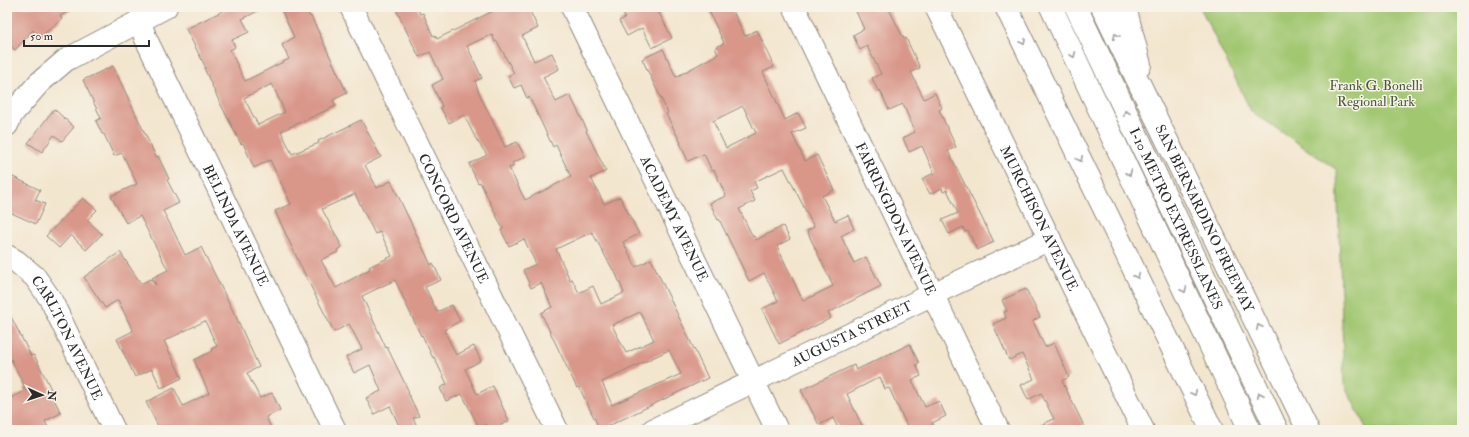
<svg xmlns="http://www.w3.org/2000/svg" width="1469" height="437" font-family="'IM FELL Double Pica',serif">
  <style>
    .green { fill: #a1c771; stroke: #66794e }
    .building { fill: #d9978a; fill-rule: evenodd }
    .lines { fill: none; stroke-linecap: round; stroke-linejoin: round }
    .minor-casing { stroke: #8f887d; stroke-width: 24 }
    .highway-casing { stroke: #8f887d; stroke-width: 24 }
    .minor { stroke: #fff; stroke-width: 22 }
    .highway { stroke: #fff; stroke-width: 22 }
    .oneway { stroke: #a0a0a0 }
    .labels { text-anchor: middle; dominant-baseline: central; stroke-width: 3; stroke-linejoin: round; paint-order: stroke }
    .park-label { font-size: 14px; fill: #4e5a40; stroke: #f7f3e8 }
    .street-label { font-size: 14px; fill: #2b2b2b; stroke: #f7f3e8 }
  </style>
  <rect width="100%" height="100%" fill="#f7f3e8"/>
  <filter id="ink" filterUnits="userSpaceOnUse"><feTurbulence type="fractalNoise" baseFrequency=".025" numOctaves="2"/><feDisplacementMap in="SourceGraphic" scale="8" xChannelSelector="R" yChannelSelector="G"/><feConvolveMatrix kernelMatrix="1 2 1 2 8 2 1 2 1" color-interpolation-filters="sRGB"/></filter>
  <filter id="wash" filterUnits="userSpaceOnUse"><feTurbulence type="fractalNoise" baseFrequency=".012" numOctaves="4" result="noise"/><feDisplacementMap in="SourceGraphic" scale="16" xChannelSelector="R" yChannelSelector="G"/><feGaussianBlur stdDeviation="0.9" result="paint"/><feColorMatrix in="noise" values="0 0 0 0 0 0 0 0 0 0 0 0 0 0 0 0 0 1.4 0 .05"/><feComposite in="paint" operator="in"/></filter>
  <g filter="url(#wash)">
    <rect width="100%" height="100%" fill="#f3e6cf"/>
    <path class="green" d="M1200,7H1462V430H1367L1344,384L1337,170L1251,111Z"/>
    <g id="blocks">
      <path class="building" d="M7,7H78L60,16L62,19L39,38L33,30L15,50L7,43Z
        M231,7H266L242,19L249,32L232,40L235,47L230,50L245,81L289,59L282,45L294,37L280,7H305L310,17L311,16L347,93L333,100L336,106L281,131L292,154L319,143L318,141L361,120L381,157L365,165L377,188L391,181L431,265L433,263L441,280L425,287L437,312L452,305L460,321L444,330L456,355L474,346L481,361L465,369L477,394L493,386L509,421L491,430L486,424L479,427L462,394L446,401L440,388L447,384L434,357L433,358L422,335L421,336L395,280L362,296L386,348L387,347L409,392L408,393L419,416L413,418L419,430H401L390,406L374,414L366,398L381,391L370,365L354,373L346,357L362,349L349,324L334,332L306,277L275,211L291,204L270,160L254,168L243,143L241,144L220,103L204,68H206L186,29ZM272,84L285,112L258,125L244,98ZM355,194L375,234L380,232L392,256L369,267L370,269L336,288L321,260L338,252L337,250L342,247L322,209Z
        M395,7H417L420,14L423,13L433,36L435,35L437,39L501,7H528L538,28L522,36L534,61L552,53L559,69L543,77L556,102L570,95L587,130L586,131L606,171L591,178L604,204L620,197L639,234L623,242L636,267L651,259L708,378L600,430L579,387L577,388L541,313L552,307L541,283L531,288L523,270L536,264L524,239L509,246L501,230L503,229L480,182L478,183L469,164L487,155L476,139L464,115L449,123L440,107L442,106L432,85L443,79L430,52L419,57ZM492,34L495,42L497,41L514,73L508,76L514,88L521,85L527,98L529,97L533,105L553,147L556,145L571,177L525,200L509,168L514,166L512,163L525,157L517,142L505,147L479,93L475,81L482,78L467,46ZM592,232L613,270L614,269L624,293L601,304L593,286L579,293L572,279L570,280L556,249ZM640,312L654,340L626,353L612,325ZM669,350L681,374L612,405L602,382Z
        M620,7H656L672,38L652,48L642,28L627,36L619,21L625,18Z
        M707,7H731L745,36L757,30L774,67L763,72L785,120L798,113L806,128L792,134L805,161L817,155L834,190L822,196L835,221L848,215L854,229L841,236L854,263L866,257L881,286L828,313L831,318L779,344L762,309L778,301L764,273L749,281L719,219L718,220L710,203L726,196L714,170L712,171L704,154L688,161L680,143H681L666,114L668,113L642,59L663,49L676,77L718,54L715,48L724,43ZM743,106L756,133L726,148L713,121ZM784,168L814,227L807,231L833,286L803,301L777,246L790,239L783,226L756,240L754,236L753,237L739,209L755,201L750,191L757,188L754,182Z
        M854,7H888L904,39L906,38L920,68L911,72L924,99L935,93L942,108L939,110L956,147L948,151L994,242L977,250L968,231L965,232L963,227L949,234L942,220L958,213L947,190L943,192L942,188L930,194L922,179L934,173L922,146L909,152L903,138L915,132L903,104L889,110L880,90L878,91L872,78L881,74L867,46L860,50L853,35L864,29Z
        M113,66L156,157L158,156L169,179L167,180L179,203L163,211L171,226L185,255L201,247L238,321L259,367L247,373L260,398L272,393L280,410L266,417L272,430H160L146,402L174,388L183,406L209,393L194,360L212,351L211,349L217,346L205,321L164,341L182,378L161,388L152,369L135,377L125,356L117,339L133,331L118,300L105,308L84,277L120,252L141,284L150,279L156,285L152,278L168,270L140,216L126,223L111,196L137,184L122,153L114,156L104,134H102L96,121L101,118L83,80Z
        M54,109L74,127L62,141L54,135L42,152L28,143Z
        M11,176L40,190L35,200L45,204L36,224L7,211V185Z
        M83,198L97,210L87,220L102,234L86,250L71,235L59,248L46,236Z
        M1026,289L1040,317L1033,321L1045,347L1054,343L1069,377L1062,381L1086,430H1030L1054,419L1041,393L1028,400L1021,385L1034,379L1022,354L1009,360L993,324L1006,318L1004,312L1007,311L1002,300Z
        M7,309L31,356L34,355L51,389L49,390L61,413L45,421L49,430H7V400L25,391L23,388L25,387L11,359L7,361Z
        M910,344L919,363L916,364L921,376L912,380L925,407L939,401L946,416L932,423L935,430H909L889,388L885,389L880,377L847,394L864,430H839L833,418L819,425L801,390L854,365L856,370Z"/>
    </g>
  </g>
  <g filter="url(#ink)">
    <use href="#blocks" fill-opacity="0" stroke="#8f887d" stroke-width="1"/>
    <g class="lines">
      <defs>
        <g id="minor">
          <path id="s1" d="M351,7L557,430"/>
          <path id="s2" d="M572,7L777,430"/>
          <path id="s3" d="M794,7L998,430"/>
          <path id="s4" d="M936,7L1143,430"/>
          <path id="s5" d="M139,20L146,39L335,430"/>
          <path d="M7,125L12,114L39,83L66,60L166,7"/>
          <path id="s6" d="M7,256L16,261L35,277L51,300L114,430"/>
          <path id="s7" d="M653,430L933,294L1050,239"/>
        </g>
        <g id="highway">
          <path d="M1006,7L1212,430"/>
          <path d="M1051,7L1250,430"/>
          <path id="s8" d="M1076,7L1277,430"/>
          <path id="s9" d="M1102,7L1308,430"/>
          <path d="M1125,7L1140,65"/>
        </g>
      </defs>
      <use href="#minor" class="minor-casing"/>
      <use href="#highway" class="highway-casing"/>
      <use href="#minor" class="minor"/>
      <use href="#highway" class="highway"/>
    </g>
    <defs><path id="oneway-chevron" d="M-2-3.5L2.5 0L-2 3.5" fill="none" stroke-width="1.6" stroke-linecap="round" stroke-linejoin="round"/></defs>
    <g class="oneway">
      <use href="#oneway-chevron" transform="translate(1116 36) rotate(-116)"/>
      <use href="#oneway-chevron" transform="translate(1023 42) rotate(64)"/>
      <use href="#oneway-chevron" transform="translate(1073 55) rotate(66)"/>
      <use href="#oneway-chevron" transform="translate(1126 113) rotate(-115)"/>
      <use href="#oneway-chevron" transform="translate(1080 159) rotate(64)"/>
      <use href="#oneway-chevron" transform="translate(1129 173) rotate(65)"/>
      <use href="#oneway-chevron" transform="translate(1137 276) rotate(64)"/>
      <use href="#oneway-chevron" transform="translate(1184 290) rotate(65)"/>
      <use href="#oneway-chevron" transform="translate(1259 327) rotate(-116)"/>
      <use href="#oneway-chevron" transform="translate(1194 393) rotate(64)"/>
      <use href="#oneway-chevron" transform="translate(1260 395) rotate(-115)"/>
    </g>
  </g>
  <g class="labels">
    <g class="park-label">
      <text x="1376" y="85">Frank G. Bonelli<tspan x="1376" dy="16">Regional Park</tspan></text>
    </g>
    <g class="street-label">
      <text stroke="none"><textPath href="#s1" startOffset="235">CONCORD AVENUE</textPath></text>
      <text stroke="none"><textPath href="#s3" startOffset="235">FARRINGDON AVENUE</textPath></text>
      <text stroke="none"><textPath href="#s4" startOffset="235">MURCHISON AVENUE</textPath></text>
      <text stroke="none"><textPath href="#s9" startOffset="235">SAN BERNARDINO FREEWAY</textPath></text>
      <text stroke="none"><textPath href="#s2" startOffset="235">ACADEMY AVENUE</textPath></text>
      <text stroke="none"><textPath href="#s8" startOffset="234">I-10 METRO EXPRESSLANES</textPath></text>
      <text stroke="none"><textPath href="#s5" startOffset="227">BELINDA AVENUE</textPath></text>
      <text stroke="none"><textPath href="#s7" startOffset="221">AUGUSTA STREET</textPath></text>
      <text stroke="none"><textPath href="#s6" startOffset="104">CARLTON AVENUE</textPath></text>
    </g>
  </g>
  <rect width="1469" height="437" fill="none" stroke="#f7f3e8" stroke-width="24"/>
  <g transform="translate(42 395) rotate(93)" stroke="#f7f3e8" stroke-width="3" paint-order="stroke">
  <path d="M0-3L7 15L0 10L-7 15Z" fill="#2b2b2b"/>
  <text y="-6" font-size="11" font-weight="bold" text-anchor="middle" fill="#2b2b2b">N</text>
  </g>
  <path d="M24 40v6h125v-6" fill="none" stroke="#2b2b2b" stroke-width="2"/>
  <text x="30" y="40" font-size="12" fill="#2b2b2b" stroke="#f7f3e8" stroke-width="3" paint-order="stroke">50 m</text>
</svg>
